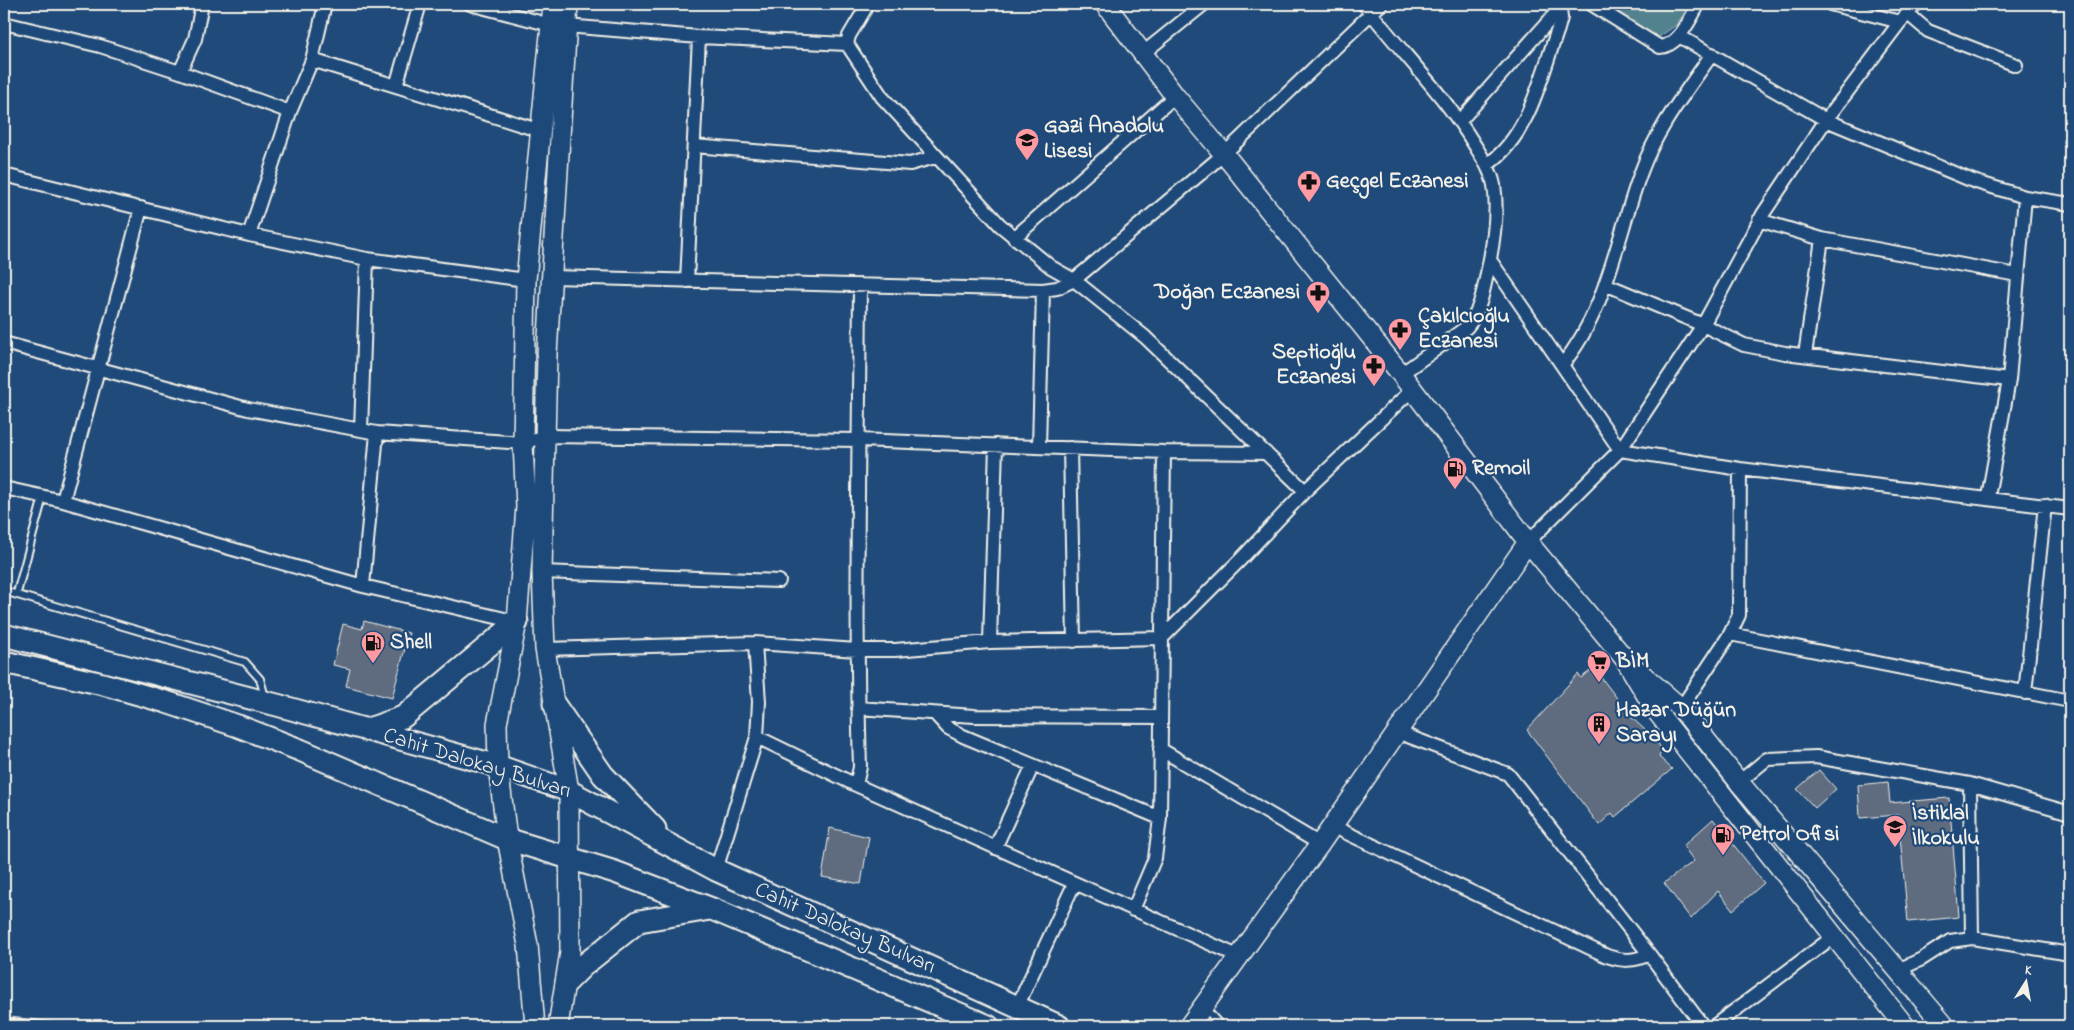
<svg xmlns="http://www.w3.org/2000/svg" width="2074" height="1030" font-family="'Indie Flower',sans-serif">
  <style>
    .green { fill: #51828d; stroke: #a2baba }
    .building { fill: #5f6c7f; stroke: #f4f1e8 }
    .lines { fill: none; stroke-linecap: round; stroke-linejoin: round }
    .lane-casing { stroke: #f4f1e8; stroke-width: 10 }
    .street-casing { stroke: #f4f1e8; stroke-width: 16 }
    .secondary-casing { stroke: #f4f1e8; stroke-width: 22 }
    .primary-casing { stroke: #f4f1e8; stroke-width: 25 }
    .lane { stroke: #1f4a7a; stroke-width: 6 }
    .street { stroke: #1f4a7a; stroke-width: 12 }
    .secondary { stroke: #1f4a7a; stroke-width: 19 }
    .primary { stroke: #1f4a7a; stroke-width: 21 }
    .rail { stroke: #f4f1e8; stroke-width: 4 }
    .labels { text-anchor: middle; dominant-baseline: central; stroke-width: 4.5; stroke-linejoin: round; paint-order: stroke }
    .poi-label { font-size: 22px; font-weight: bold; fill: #f4f1e8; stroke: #1f4a7a; text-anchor: start }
    .street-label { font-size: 22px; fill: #f4f1e8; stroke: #1f4a7a }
  </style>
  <rect width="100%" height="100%" fill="#1f4a7a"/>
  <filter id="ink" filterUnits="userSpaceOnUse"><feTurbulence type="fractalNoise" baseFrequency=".02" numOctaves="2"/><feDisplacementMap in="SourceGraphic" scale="10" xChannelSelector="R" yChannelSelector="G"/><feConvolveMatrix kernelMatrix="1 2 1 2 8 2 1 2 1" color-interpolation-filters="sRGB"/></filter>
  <g filter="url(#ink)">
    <path class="green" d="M1601,4H1691L1676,25L1656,39Z"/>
    <path class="building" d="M364,621L409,633L392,698L346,686L350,669L333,665L343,624L362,629Z
      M1594,668L1632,718L1656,740L1662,750L1659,757L1672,769L1615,817L1612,813L1599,825L1527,730L1578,674L1581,678Z
      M1819,770L1836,789L1815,808L1797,789Z
      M1888,782L1890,803L1949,798L1959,917L1908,922L1898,815L1860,818L1858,785Z
      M1713,819L1764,883L1733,910L1718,891L1691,919L1664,883L1694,861L1683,846Z
      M830,828L869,837L861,884L822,877Z"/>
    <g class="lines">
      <defs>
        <path id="lane" d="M4,591L245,662L260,679L265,697
          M17,593L43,497
          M1205,1008L1221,1026"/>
        <path id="street" d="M470,4L551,25
          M868,4L849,36L847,44L882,97L1000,225L1051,267L1074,280L1145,337L1305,491
          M1364,4C1400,51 1443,93 1474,144C1482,157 1491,170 1494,185C1498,209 1494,239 1489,264C1484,286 1482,309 1467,327L1401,374
          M1591,4L1660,47C1679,46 1690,18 1699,4
          M1830,4L1900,22L1916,4
          M1908,14L1928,31L2016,65
          M4,23L100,46L180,72L290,112
          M566,26L699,37L847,44
          M1679,36L1826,120L1973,181L2025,197L2070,204
          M1142,54L1204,4
          M312,60L541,131
          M180,72L195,39L202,4
          M396,86L420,4
          M1460,121L1563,5
          M694,146L910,164L935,157
          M1487,165C1530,135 1541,76 1558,29L1561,18L1560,9
          M4,175L249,235L367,259L526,280
          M1759,220L1822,239L2017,275
          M249,235L290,112L312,60L325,4
          M1014,238L1175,96
          M1490,260L1620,450L1740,469L2070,509
          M552,277L1043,290L1057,288L1074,280L1224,154L1381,4
          M687,281L699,37
          M1605,284L1703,325L1744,345L1785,353L2009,380
          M4,343L248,409L377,433L523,443L545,436L859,440L1164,452L1266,453
          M1805,355L1822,239
          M1562,365C1607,311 1617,236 1641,172C1657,128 1686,92 1712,54
          M361,430L367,259
          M1039,447L1043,290
          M1070,448L1074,641
          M4,488L63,501L363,586L517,622
          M1988,497L2009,380L2025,197
          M63,501L141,208
          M1528,542L1620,450L1703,325L1763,214L1826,120L1900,22
          M542,572L779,581
          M363,586L377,433
          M1730,634L2070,701
          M990,642L996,445
          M545,649L755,643L857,650H895L990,642L1162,638L1241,559L1305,491L1412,390
          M2025,693L2045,505
          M858,708L974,716L1161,717
          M1681,708L1730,634L1739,615L1740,469
          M936,715L948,728L963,736L1160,818
          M1397,732L1508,774L1649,954L1703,1026
          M757,737L856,785L1240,957
          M1160,749L1320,844
          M1739,782L1767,759L1816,757L1970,784L2070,813
          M1970,784L1972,938
          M856,785L860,767C855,606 859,446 860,285
          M1332,826L1607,956C1622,961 1634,962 1649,954
          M995,848L1033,765
          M716,870L757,737L759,702L755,643
          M1133,910L1155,858L1160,818L1164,452
          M1898,970L1922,959L1950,941L1972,938L2070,954
          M1017,1007L1074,884
          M1714,1026L1833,937"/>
        <path id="secondary" d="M1105,4L1175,96L1224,154L1401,374L1528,542L1625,659L1654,708L1905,1026
          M1637,670L1681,708L1739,782L1945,1026
          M535,1026L528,945L507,839L498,766L497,724L517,622L526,507L523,443L526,280L553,4
          M558,1026L570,952L569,791L545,649L542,572L547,354L568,4
          M1189,1026L1320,844L1528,542"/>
        <path id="primary" d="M4,635L277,705L498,766L569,791L716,870L1059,1026
          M4,662L103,684L166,702L238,726L300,750L507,839L615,872L712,909L988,1026
          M554,704L603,775L655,829
          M366,730L403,717L517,622
          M567,982L584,965L639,921L710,909"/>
      </defs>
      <use href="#lane" class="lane-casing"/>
      <use href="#street" class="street-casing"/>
      <use href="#secondary" class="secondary-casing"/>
      <use href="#primary" class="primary-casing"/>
      <use href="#lane" class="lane"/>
      <use href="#street" class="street"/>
      <use href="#secondary" class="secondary"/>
      <use href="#primary" class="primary"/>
      <path class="rail" d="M4,1018L80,1026"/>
    </g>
  </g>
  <defs>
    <symbol id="school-pin" viewBox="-11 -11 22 30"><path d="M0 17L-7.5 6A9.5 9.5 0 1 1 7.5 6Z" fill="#ff9aa2" stroke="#1f4a7a"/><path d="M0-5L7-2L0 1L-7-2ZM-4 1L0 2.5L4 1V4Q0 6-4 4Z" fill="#111"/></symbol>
    <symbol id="pharmacy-pin" viewBox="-11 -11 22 30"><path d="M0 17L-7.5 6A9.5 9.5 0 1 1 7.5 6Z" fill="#ff9aa2" stroke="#1f4a7a"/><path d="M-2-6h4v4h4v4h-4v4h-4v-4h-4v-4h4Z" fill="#111"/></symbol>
    <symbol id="fuel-pin" viewBox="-11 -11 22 30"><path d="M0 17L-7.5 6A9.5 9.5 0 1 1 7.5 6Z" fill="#ff9aa2" stroke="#1f4a7a"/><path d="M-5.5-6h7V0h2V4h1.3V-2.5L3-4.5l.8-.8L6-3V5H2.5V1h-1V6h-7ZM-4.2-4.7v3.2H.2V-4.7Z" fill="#111"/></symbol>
    <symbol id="supermarket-pin" viewBox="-11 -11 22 30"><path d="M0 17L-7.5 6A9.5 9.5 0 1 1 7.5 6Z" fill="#ff9aa2" stroke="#1f4a7a"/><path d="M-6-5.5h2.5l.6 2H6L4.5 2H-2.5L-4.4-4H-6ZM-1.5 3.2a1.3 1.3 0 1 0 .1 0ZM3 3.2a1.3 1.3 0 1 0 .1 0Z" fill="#111"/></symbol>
    <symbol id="building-pin" viewBox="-11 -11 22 30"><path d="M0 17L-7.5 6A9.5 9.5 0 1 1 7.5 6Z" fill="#ff9aa2" stroke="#1f4a7a"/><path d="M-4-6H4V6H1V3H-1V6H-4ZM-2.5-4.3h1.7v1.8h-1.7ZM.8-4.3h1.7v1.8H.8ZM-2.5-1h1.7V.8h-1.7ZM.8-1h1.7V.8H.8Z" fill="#111"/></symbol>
  </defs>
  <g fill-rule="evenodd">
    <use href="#school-pin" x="1013" y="126" width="28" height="38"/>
    <use href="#pharmacy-pin" x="1295" y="168" width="28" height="38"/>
    <use href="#pharmacy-pin" x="1304" y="279" width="28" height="38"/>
    <use href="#pharmacy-pin" x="1386" y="316" width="28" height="38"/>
    <use href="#pharmacy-pin" x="1360" y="352" width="28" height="38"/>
    <use href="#fuel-pin" x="1441" y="455" width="28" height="38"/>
    <use href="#fuel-pin" x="359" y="629" width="28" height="38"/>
    <use href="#supermarket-pin" x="1585" y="648" width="28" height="38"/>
    <use href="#building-pin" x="1585" y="710" width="28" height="38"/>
    <use href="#school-pin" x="1881" y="813" width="28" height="38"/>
    <use href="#fuel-pin" x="1709" y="821" width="28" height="38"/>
  </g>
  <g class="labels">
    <g class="poi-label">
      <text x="1044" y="127">Gazi Anadolu<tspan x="1044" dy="25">Lisesi</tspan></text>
      <text x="1326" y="182">Geçgel Eczanesi</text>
      <text x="1300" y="293" text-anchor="end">Doğan Eczanesi</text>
      <text x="1418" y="317">Çakılcıoğlu<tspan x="1418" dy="25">Eczanesi</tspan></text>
      <text x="1356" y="353" text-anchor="end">Septioğlu<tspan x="1356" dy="25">Eczanesi</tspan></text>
      <text x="1472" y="469">Remoil</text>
      <text x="390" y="643">Shell</text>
      <text x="1616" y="662">BİM</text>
      <text x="1616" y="711">Hazar Düğün<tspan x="1616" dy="25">Sarayı</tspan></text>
      <text x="1912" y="814">İstiklal<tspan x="1912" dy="25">İlkokulu</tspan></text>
      <text x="1740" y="835">Petrol Ofisi</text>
    </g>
    <g class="street-label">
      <text transform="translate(477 764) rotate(17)">Cahit Dalokay Bulvarı</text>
      <text transform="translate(845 929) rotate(24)">Cahit Dalokay Bulvarı</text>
    </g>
  </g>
  <rect width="2074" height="1030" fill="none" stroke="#1f4a7a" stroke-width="20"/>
  <rect x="10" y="10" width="2054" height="1010" fill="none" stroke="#f4f1e8" stroke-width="2" filter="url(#ink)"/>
  <g transform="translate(2026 982) rotate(11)" stroke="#1f4a7a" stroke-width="4" paint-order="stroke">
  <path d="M0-4L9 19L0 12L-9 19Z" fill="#f4f1e8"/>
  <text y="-8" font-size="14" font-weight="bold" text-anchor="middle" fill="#f4f1e8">K</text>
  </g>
</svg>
